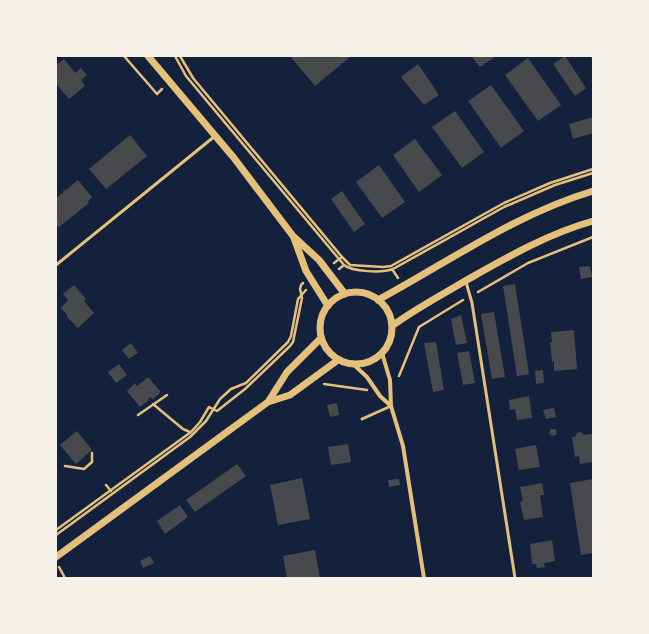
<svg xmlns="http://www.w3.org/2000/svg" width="649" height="634" font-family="'Times New Roman',serif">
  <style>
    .building { fill: #48494c }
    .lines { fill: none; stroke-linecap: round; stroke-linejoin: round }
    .path { stroke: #e5c07b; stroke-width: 2.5 }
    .service { stroke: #e5c07b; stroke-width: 3 }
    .minor { stroke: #e5c07b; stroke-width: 4 }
    .tertiary { stroke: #e5c07b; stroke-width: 7 }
  </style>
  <rect width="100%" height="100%" fill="#14213d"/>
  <path class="building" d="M290,56H351L315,86Z
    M471,56H496L480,67Z
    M565,56L586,88L575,96L553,64Z
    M528,58L561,105L538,121L505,75Z
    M64,59L75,73L81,68L87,75L81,80L85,86L69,99L56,84V65Z
    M418,64L439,95L424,105L401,77Z
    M491,85L524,131L501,148L468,101Z
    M455,111L484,152L462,168L432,127Z
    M593,117V133L573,139L569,124Z
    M130,135L147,156L106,189L89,169Z
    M415,139L442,175L419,192L393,155Z
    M379,165L405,202L382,218L356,182Z
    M78,180L92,197L88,201L89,203L59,227L58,226L56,227V198L64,192L63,190L64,189L65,191Z
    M342,191L365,224L354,232L331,199Z
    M590,266L592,277L581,279L579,267Z
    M515,284L529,374L517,376L503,286Z
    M74,285L86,299L84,301L94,313L78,328L67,317V315L61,308L68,300L63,294Z
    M494,312L505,377L492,379L481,314Z
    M461,315L467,343L456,345L451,319Z
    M574,330L577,369L554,371V361L552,362L550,342H552L551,332Z
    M436,342L444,390L433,392L424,343Z
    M131,343L138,353L129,359L122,350Z
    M469,351L475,383L463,385L457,353Z
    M119,364L127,375L116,383L108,372Z
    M543,370L544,383L536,384L535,371Z
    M148,377L161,392L153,399L150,397L148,399L149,400L140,407L127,391L135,383L137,386Z
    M529,396L532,418L517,420L515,409L510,410L509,400Z
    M337,403L339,415L330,417L327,405Z
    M554,408L556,417L546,419L543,410Z
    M551,429H555L557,432L556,435L552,436L549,433Z
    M77,431L92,450L76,464L60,445Z
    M581,432L584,435L592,434L593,441V462L580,464L579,456L575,457L572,437H575L577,433Z
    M348,444L351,462L331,465L328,447Z
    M536,445L540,467L519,470L515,449Z
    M237,464L246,476L195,512L186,500Z
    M302,478L310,519L278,525L270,485Z
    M399,479L400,485L389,487L388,480Z
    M593,479V553L581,555L570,483Z
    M542,483L544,495H540L543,517L524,520L520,502L523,501L520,487Z
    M180,505L188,517L165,534L157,521Z
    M552,540L555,561L544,563L545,567L537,568L536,564H532L530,544Z
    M315,550L320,578H287L283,556Z
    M150,556L154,563L143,568L140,561Z"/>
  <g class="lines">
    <path class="path" d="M124,56L157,94L162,89
      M175,56L186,76L344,265
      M180,56L193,78L342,257
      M592,56L593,57
      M334,263L342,257L350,265L383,267L391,266L504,203L550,183L593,169
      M339,269L344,265C352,272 383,273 393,269L504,207L555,185L593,173
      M392,269L398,278
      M478,292L528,263L593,237
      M399,376L419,327L463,300
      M324,384L367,390
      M153,404L183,429L190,432
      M138,415L167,395
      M65,466L84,469L92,462V453
      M106,485L111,491
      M56,530L191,432L200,422L209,407L217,411L245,389L290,346L293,342L302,298L300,289L301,285L303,283
      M56,535L190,437L206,421L220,399L231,389L246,383L288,342L291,336L298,299L306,290
      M59,567L65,578"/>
    <path class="service" d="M56,265L215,136
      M466,282L472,303L515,578
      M362,419L391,406"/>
    <path class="minor" d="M382,353L390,380L391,406L403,446L424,578
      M353,364L367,377L380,396L391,406"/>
    <path class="tertiary" d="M148,56L234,158L293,236L319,260L345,294
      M294,238L306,271L328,306
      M320 328a36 36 0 1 1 72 0a36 36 0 1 1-72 0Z
      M378,300C450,261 514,215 593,191
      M392,326C415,309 440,296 465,281C506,258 547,234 593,221
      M268,402L287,372L321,338
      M56,557L268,402L290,395L338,360"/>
  </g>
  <rect width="649" height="634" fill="none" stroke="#f6f1e7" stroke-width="114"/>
</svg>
